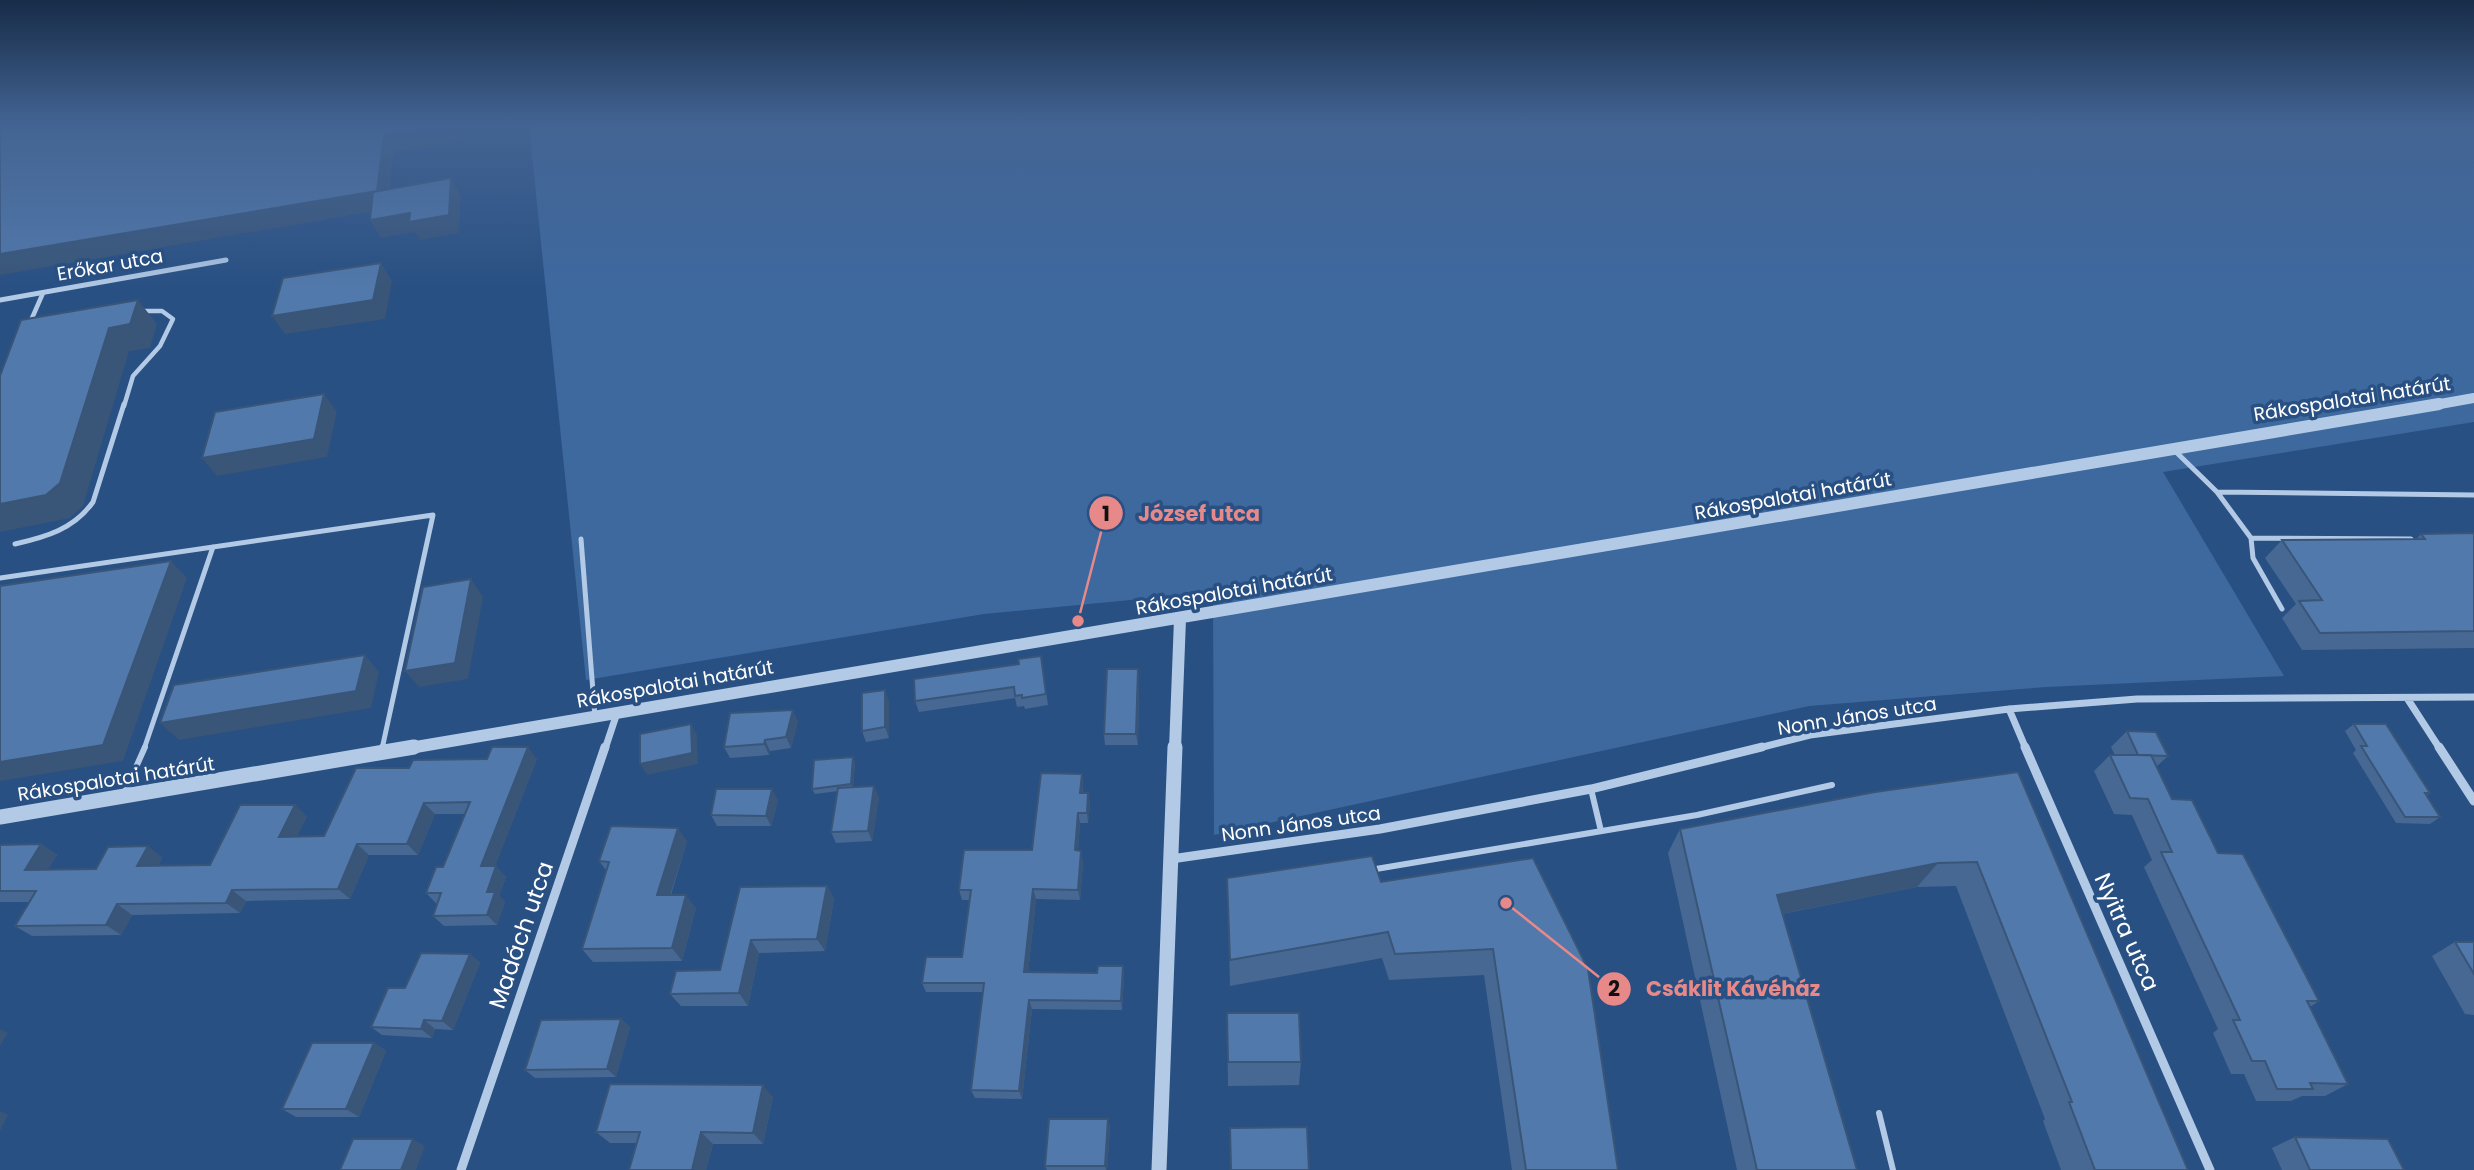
<svg xmlns="http://www.w3.org/2000/svg" width="2474" height="1170" font-family="Poppins,sans-serif">
  <style>
    .green { fill: #3e699f }
    .lines { fill: none; stroke-linecap: round; stroke-linejoin: round }
    .service-far2 { stroke: #b3cae6; stroke-width: 4.5 }
    .service-far1 { stroke: #b3cae6; stroke-width: 5 }
    .service { stroke: #b3cae6; stroke-width: 6 }
    .minor-far2 { stroke: #b3cae6; stroke-width: 5 }
    .minor-far1 { stroke: #b3cae6; stroke-width: 7 }
    .minor { stroke: #b3cae6; stroke-width: 9 }
    .tertiary-far2 { stroke: #b3cae6; stroke-width: 10 }
    .tertiary-far1 { stroke: #b3cae6; stroke-width: 12 }
    .tertiary { stroke: #b3cae6; stroke-width: 15 }
    .wall { fill: #476893 }
    .shaded-wall { fill: #395578 }
    .building { fill: #5279ab; stroke: #395578; stroke-width: 2 }
    .labels { text-anchor: middle; dominant-baseline: central; stroke-width: 7; stroke-linejoin: round; paint-order: stroke }
    .street-label { font-size: 19px; fill: #fff; stroke: #295083 }
    .near-street-label { font-size: 23px; fill: #fff; stroke: #295083 }
    .leader { fill: none; stroke: #e88989; stroke-width: 2.5 }
    .callout-dot { fill: #e88989; stroke: #295083; stroke-width: 2.5 }
    .mark-label { font-size: 21px; text-anchor: middle; font-weight: bold; fill: #111 }
    .callout-label { font-size: 21px; text-anchor: middle; font-weight: bold; fill: #e88989; stroke: #295083; stroke-width: 7; stroke-linejoin: round; paint-order: stroke }
  </style>
  <rect width="100%" height="100%" fill="#295083"/>
  <path class="green" d="M529,126H2474V422L2163,472L2284,676L2046,687L1809,706L1214,835L1213,592L984,614L586,680Z"/>
  <g class="lines">
    <path class="service-far2" d="M29,325L43,293
      M124,406L133,376L160,346L173,319L162,311H142"/>
    <path class="service-far1" d="M2174,450L2217,492L2251,538L2253,558L2282,609
      M2217,492L2474,495
      M2251,538L2411,539
      M581,539L595,717
      M15,544C46,537 74,529 93,502L124,404
      M0,578L433,515L382,749
      M144,749L213,547"/>
    <path class="service" d="M381,752L382,747
      M1591,789L1601,831
      M124,794L145,747
      M1370,870L1697,815L1832,785
      M1879,1113L1893,1170"/>
    <path class="minor-far2" d="M0,300L226,260"/>
    <path class="minor-far1" d="M2407,698L2440,749
      M2009,709L2026,749
      M605,749L617,713
      M1755,749L1810,735L2009,709L2137,699L2474,697"/>
    <path class="minor" d="M2025,747L2210,1170
      M2439,747L2474,801
      M1171,859L1380,829L1591,789L1762,747
      M461,1170L605,747"/>
    <path class="tertiary-far2" d="M2429,406L2474,398"/>
    <path class="tertiary-far1" d="M404,749L2439,404
      M1175,749L1180,619"/>
    <path class="tertiary" d="M0,817L414,747
      M1159,1170L1175,747"/>
  </g>
  <path class="wall" d="M2474,533V648L2302,650L2282,618L2296,604L2265,558L2282,540L2416,539L2421,534Z
    M1041,656L1048,705L1025,709L1024,706L1017,707L1015,698L919,712L915,701Z
    M1138,669L1139,680L1138,745H1105L1104,734Z
    M889,701V738L866,742L862,731Z
    M798,721L791,748L770,751L769,755L730,758L724,747Z
    M2354,724L2430,793L2426,796L2440,817L2430,824L2396,823L2353,753L2356,750L2345,731Z
    M2127,731L2168,756L2156,767L2172,799L2218,853L2319,1001L2310,1007L2348,1084L2325,1096H2302L2291,1101H2256L2244,1074H2231L2213,1033L2218,1029L2144,867L2152,860L2132,815L2114,814L2094,771L2110,755H2115L2111,747Z
    M853,757L855,762L853,787L879,797L872,841L836,843L831,832L838,791L815,794L812,789Z
    M537,759L495,866L506,877L499,896L505,902L497,925L444,926L433,916L437,904L426,893L443,867L465,814H435L418,855H369L350,899L246,901L240,913L132,915L121,935L32,936L15,926L29,902H0V845L41,844L57,855L48,869H96L162,857L158,866L210,865L307,816L297,836H324L409,768Z
    M2018,772L2188,1170H2061L2043,1121L2045,1119L1956,886L1917,887L1782,914L1857,1170H1737L1668,853L1680,829Z
    M1082,774L1083,784V793H1088L1090,804L1088,823H1080L1078,850L1083,861L1080,900L1036,899L1028,972L1097,973L1123,966L1124,976L1122,1010L1032,1009L1022,1099L975,1098L971,1090L983,992H926L922,983L962,957L970,900H962L959,890L1032,850Z
    M778,800L771,826H717L711,815Z
    M687,841L671,895L696,908L682,961L593,962L582,949L606,870L599,861Z
    M1533,858L1618,1170H1512L1484,975L1389,980L1382,958L1230,986L1227,878L1381,882Z
    M827,886L834,899L825,951L759,953L748,1006H681L670,994L720,970L740,887Z
    M2455,942H2474V1015L2465,1014L2432,956Z
    M470,954L480,963L453,1030L435,1029L432,1038L382,1035L371,1027L405,988Z
    M1227,1013L1301,1062L1299,1085L1228,1086Z
    M621,1019L630,1027L616,1077L535,1078L525,1070Z
    M374,1043L386,1051L359,1117H296L282,1109Z
    M773,1097L763,1144H713L706,1170H629L636,1143H610L596,1132Z
    M1108,1119L1110,1127L1107,1170H1047L1045,1166Z
    M2295,1137L2404,1170H2282L2272,1148Z"/>
  <path class="shaded-wall" d="M436,126H466L465,141L394,152L387,209L0,275V254L384,135Z
    M451,178L461,196L459,233L420,240L415,232L380,238L370,220Z
    M381,263L392,281L385,319L285,334L272,316Z
    M138,300L157,324L150,348L129,351L83,506L70,518L0,532V504L109,328Z
    M324,394L337,412L327,457L217,476L202,458Z
    M171,561L187,578L123,761L0,781V762Z
    M471,579L483,597L468,679L419,687L405,671Z
    M365,655L379,672L371,708L179,740L160,723Z
    M1138,669L1139,680L1138,745L1136,734Z
    M885,690L889,701V738L885,727Z
    M793,710L798,721L791,748L786,737Z
    M691,724L697,735L698,764L647,775L640,764Z
    M765,740L770,751L769,755L764,744Z
    M528,747L537,759L491,877L481,866Z
    M853,757L855,762L853,789L851,784Z
    M1082,774L1083,784L1082,804L1080,793Z
    M874,786L879,797L872,841L868,831Z
    M772,789L778,800L771,826L766,816Z
    M1088,793L1090,804L1088,823L1087,813Z
    M424,803L435,814L418,855L407,844Z
    M295,805L307,816L292,848L279,837Z
    M1078,813L1080,823L1077,861L1075,850Z
    M678,828L687,841L666,908L657,895Z
    M41,844L57,855L42,880L25,870Z
    M357,844L369,855L350,899L338,889Z
    M148,846L162,857L152,877L137,866Z
    M1081,851L1083,861L1080,900L1078,890Z
    M1938,863L1917,887L1761,918L1777,895Z
    M496,866L506,877L499,896L505,902L497,925L487,915V892Z
    M827,886L834,899L825,951L817,939Z
    M1033,889L1036,899L1027,981L1024,972Z
    M232,890L246,901L240,913L226,903Z
    M686,895L696,908L682,961L672,948Z
    M117,904L132,915L121,935L106,925Z
    M751,940L759,953L748,1006L739,993Z
    M470,954L480,963L453,1030L442,1021Z
    M1123,966L1124,976L1122,1010L1121,1001Z
    M1029,1000L1032,1009L1022,1099L1019,1091Z
    M621,1019L630,1027L616,1077L607,1069Z
    M424,1020L435,1029L432,1038L421,1029Z
    M0,1029L8,1033L0,1046Z
    M374,1043L386,1051L359,1117L346,1109Z
    M763,1085L773,1097L763,1144L753,1133Z
    M0,1111L8,1115L0,1131Z
    M1108,1119L1110,1127L1107,1170H1106L1105,1166Z
    M701,1132L713,1144L706,1170H692Z
    M413,1139L425,1146L416,1170H401Z"/>
  <path class="building" d="M0,126H436L384,135L377,191L0,254Z
    M451,178L449,215L409,222L410,213L370,220L373,192Z
    M381,263L373,300L272,316L283,278Z
    M138,300L130,324L109,328L60,483L46,495L0,504V376L21,320Z
    M324,394L314,439L202,458L215,412Z
    M2474,533V631L2320,633L2299,601L2322,600L2282,540L2425,539L2421,534Z
    M171,561L103,745L0,762V586Z
    M471,579L455,663L405,671L423,587Z
    M365,655L356,691L160,723L174,685Z
    M1041,656L1046,694L1022,698V695L1015,696L1014,687L915,701L914,679L1019,664L1018,659Z
    M1107,669H1138L1136,734H1104Z
    M885,690V727L862,731V693Z
    M793,710L786,737L765,740L764,744L724,747L730,713Z
    M691,724L692,753L640,764V734Z
    M2354,724H2386L2430,793H2425L2440,817H2405L2361,746H2367Z
    M2127,731L2156,732L2168,756L2138,755Z
    M492,747H528L481,866H496L487,892H495L487,915L433,916L441,893H426L436,867H443L470,802L424,803L407,844H357L338,889L232,890L226,903L117,904L106,925L15,926L36,891H0V845L41,844L25,870L96,869L108,847L148,846L137,866L210,865L240,805H295L279,837L324,836L356,768H409L413,760L487,759Z
    M2110,755H2151L2172,799L2192,800L2218,853L2243,854L2319,1001H2307L2348,1084L2310,1083L2313,1089H2277L2265,1061H2252L2233,1020H2240L2161,852H2172L2148,799L2130,798Z
    M853,757L851,784L812,789L814,760Z
    M2018,772L2188,1170H2095L2069,1102H2072L1977,862L1938,863L1777,895L1857,1170H1757L1680,829L1875,792Z
    M1041,773L1082,774L1080,793H1088L1087,813H1078L1075,850L1081,851L1078,890L1033,889L1024,972L1097,973L1098,966H1123L1121,1001L1029,1000L1019,1091L971,1090L984,983H922L926,957H962L971,890H959L964,850H1032Z
    M874,786L868,831L831,832L838,788Z
    M716,789H772L766,816L711,815Z
    M611,826L678,828L657,895H686L672,948L582,949L609,862L599,861Z
    M1372,856L1381,882L1533,858L1588,969L1618,1170H1526L1493,949L1395,954L1388,932L1230,960L1227,878Z
    M827,886L817,939L751,940L739,993L670,994L676,971L720,970L740,887Z
    M2455,942H2474V974Z
    M421,953L470,954L442,1021L424,1020L421,1029L371,1027L388,988H405Z
    M1227,1013H1299L1301,1062H1228Z
    M621,1019L607,1069L525,1070L541,1020Z
    M312,1043H374L346,1109H282Z
    M610,1084L763,1085L753,1133L701,1132L692,1170H629L640,1132H596Z
    M1049,1119H1108L1105,1166H1045Z
    M1307,1127L1309,1170H1231L1230,1128Z
    M2295,1137L2388,1139L2404,1170H2310Z
    M353,1139H413L401,1170H340Z"/>
  <linearGradient id="sky" x2="0" y2="1"><stop stop-color="#172c48"/><stop offset="0.43" stop-color="#436493"/><stop offset="1" stop-color="#436493" stop-opacity="0"/></linearGradient>
  <rect width="2474" height="290" fill="url(#sky)"/>
  <g class="labels">
    <g class="street-label">
      <text transform="translate(110 265) rotate(-10)">Erőkar utca</text>
      <text transform="translate(2352 399) rotate(-9)">Rákospalotai határút</text>
      <text transform="translate(1793 496) rotate(-10)">Rákospalotai határút</text>
      <text transform="translate(1234 591) rotate(-10)">Rákospalotai határút</text>
      <text transform="translate(675 684) rotate(-10)">Rákospalotai határút</text>
      <text transform="translate(1857 716) rotate(-9)">Nonn János utca</text>
      <text transform="translate(116 779) rotate(-9)">Rákospalotai határút</text>
      <text transform="translate(1301 824) rotate(-8)">Nonn János utca</text>
    </g>
    <g class="near-street-label">
      <text transform="translate(2127 932) rotate(66)">Nyitra utca</text>
      <text transform="translate(521 935) rotate(-71)">Madách utca</text>
    </g>
  </g>
  <path class="leader" d="M1078 621L1106 513M1506 903L1614 989"/>
  <g class="callout-dot">
    <circle cx="1078" cy="621" r="7"/>
    <circle cx="1506" cy="903" r="7"/>
    <circle cx="1106" cy="513" r="18"/>
    <circle cx="1614" cy="989" r="18"/>
  </g>
  <g class="mark-label">
    <text x="1106" y="521">1</text>
    <text x="1614" y="996">2</text>
  </g>
  <g class="callout-label">
    <text x="1199" y="521">József utca</text>
    <text x="1733" y="996">Csáklit Kávéház</text>
  </g>
</svg>
